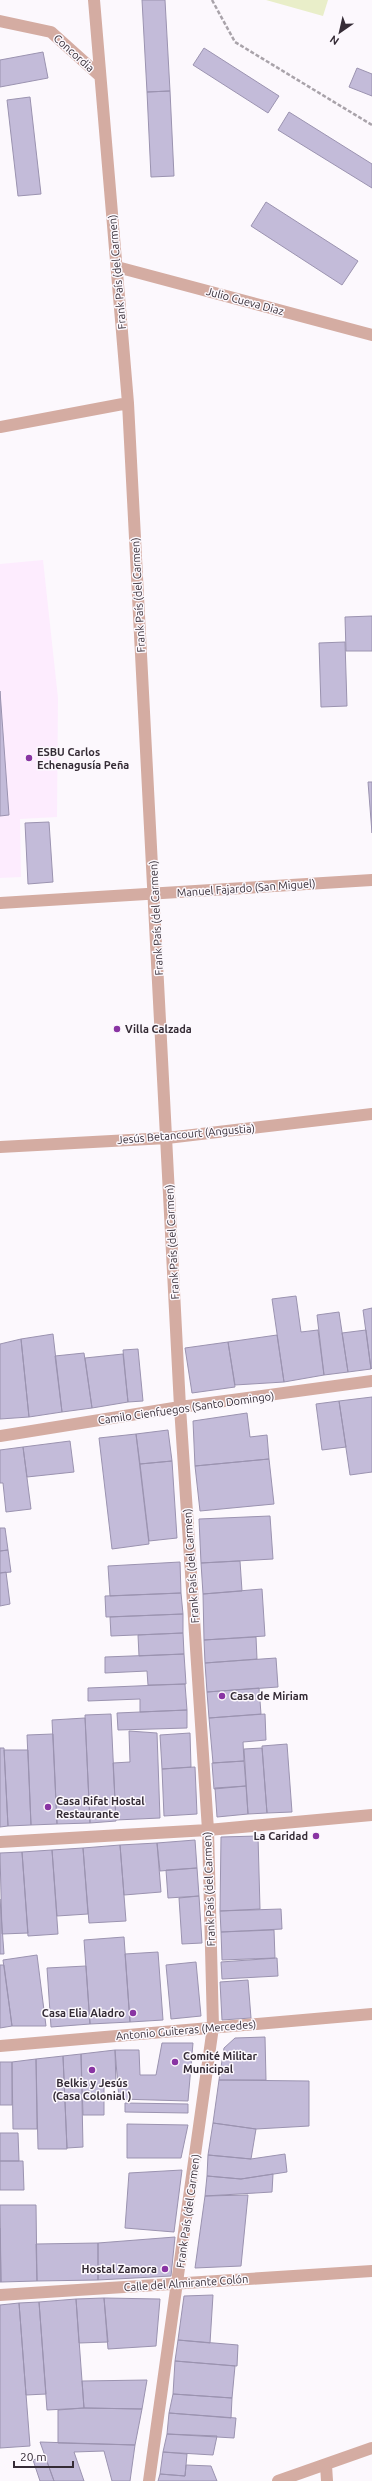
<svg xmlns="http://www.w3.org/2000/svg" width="372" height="2481" font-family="Ubuntu,sans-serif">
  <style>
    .built { fill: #fdecfe }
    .green { fill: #e9eec9 }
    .building { fill: #c3bbd9; stroke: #9b93b0 }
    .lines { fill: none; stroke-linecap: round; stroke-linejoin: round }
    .path { stroke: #a9a3aa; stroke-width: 2.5; stroke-dasharray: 4 2; stroke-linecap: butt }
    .minor { stroke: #d4aca2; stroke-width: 12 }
    .poi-dot { fill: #8934a3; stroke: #fcf8fd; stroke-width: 1.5 }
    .labels { text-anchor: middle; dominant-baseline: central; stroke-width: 3; stroke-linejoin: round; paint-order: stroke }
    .street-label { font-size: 11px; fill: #352c36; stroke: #fcf8fd }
    .poi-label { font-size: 11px; font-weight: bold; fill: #352c36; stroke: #fcf8fd; text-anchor: start }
  </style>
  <rect width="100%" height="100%" fill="#fcf8fd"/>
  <path class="built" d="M43,560L58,698L57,817L20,819L21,877L0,878V564Z"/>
  <path class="green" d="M266,0H328L323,16Z"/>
  <path class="building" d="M142,0H165L170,91L147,92Z
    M204,48L279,96L268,113L193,65Z
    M43,52L48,78L0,87V60Z
    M357,68L372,74V96L349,87Z
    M170,91L174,176L151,177L147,92Z
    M30,97L41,194L18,196L7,100Z
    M289,112L372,164V188L278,130Z
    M266,202L358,261L342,285L251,226Z
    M372,616V651H346L345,617Z
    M345,642L347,706L321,707L319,643Z
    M0,691L9,815L0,816Z
    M368,782H372V833Z
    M49,822L53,882L28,884L25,823Z
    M296,1296L301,1332L318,1330L324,1375L284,1382L272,1299Z
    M372,1308V1368L371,1369L363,1310Z
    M339,1312L348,1372L324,1375L317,1315Z
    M366,1330L371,1369L348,1372L342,1333Z
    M53,1334L62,1412L29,1417L21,1339Z
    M277,1335L284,1382L235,1385L228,1342Z
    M21,1339L29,1417L0,1419V1344Z
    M228,1342L235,1387L192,1393L185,1348Z
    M138,1349L143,1401L128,1402L123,1350Z
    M84,1353L92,1408L62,1412L55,1356Z
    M123,1354L128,1402L92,1408L85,1358Z
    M372,1397V1472L350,1475L339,1401Z
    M339,1401L346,1447L322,1450L316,1404Z
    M247,1413L250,1437L267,1435L269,1459L195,1466L193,1421Z
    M168,1430L172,1461L140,1464L136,1434Z
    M136,1434L149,1544L112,1549L99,1438Z
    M70,1441L74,1472L27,1477L23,1447Z
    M23,1447L31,1509L6,1512L3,1483H0V1450Z
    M269,1459L274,1504L200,1511L195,1466Z
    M172,1461L177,1538L149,1541L140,1464Z
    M270,1516L273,1559L201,1563L199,1519Z
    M0,1528H5L8,1550L0,1551Z
    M8,1550L11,1572L0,1573V1551Z
    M240,1561L242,1591L203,1594L201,1563Z
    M180,1562L181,1593L110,1596L108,1566Z
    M6,1572L10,1604L0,1606V1573Z
    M262,1589L265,1636L204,1640L203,1594Z
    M181,1593L183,1614L106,1617L105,1596Z
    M183,1614V1633L111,1636L110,1617Z
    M183,1633L184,1654L139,1656L138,1635Z
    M256,1637L257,1659L205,1663L204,1640Z
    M184,1654L186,1684L148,1685L147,1671L105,1673V1657Z
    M276,1658L278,1687L207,1692L205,1663Z
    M185,1684L187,1710L140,1712V1699L88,1701V1688Z
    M259,1688L261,1714L209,1718L207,1692Z
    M187,1710V1728L118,1730L117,1713Z
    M111,1714L116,1821L90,1823L85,1715Z
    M265,1714L266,1740L243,1742L244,1761L213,1763L209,1718Z
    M85,1718L90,1823L57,1824L52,1720Z
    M129,1731L157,1733L160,1818L116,1820L113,1763L130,1762Z
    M190,1733L191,1767L162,1769L160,1735Z
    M53,1734L57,1824L31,1825L27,1735Z
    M287,1744L292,1812L267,1813L262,1746Z
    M0,1748H4L8,1826L0,1827Z
    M262,1748L267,1813L248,1814L244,1749Z
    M4,1750H28L31,1825L8,1826Z
    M244,1761L246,1786L214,1789L212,1763Z
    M195,1767L197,1814L164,1816L162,1769Z
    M246,1786L248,1814L217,1817L215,1788Z
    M258,1836L260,1909L220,1911L221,1837Z
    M195,1840L197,1868L160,1871L157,1843Z
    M157,1843L161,1892L124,1895L120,1845Z
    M120,1845L126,1921L89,1923L83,1848Z
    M83,1848L88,1914L57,1916L52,1850Z
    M52,1850L58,1934L28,1936L22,1852Z
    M22,1852L28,1933L2,1934L0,1853Z
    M197,1868L199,1896L168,1898L166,1870Z
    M199,1896L202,1943L182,1944L179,1898Z
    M0,1899L4,1954H0Z
    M281,1909L282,1929L221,1932L220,1911Z
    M274,1930L275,1958L222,1960L221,1932Z
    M124,1937L130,2022L90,2024L84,1940Z
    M158,1952L163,2020L130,2022L125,1954Z
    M37,1955L46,2026H12L3,1960Z
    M277,1958L278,1976L222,1979L221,1962Z
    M196,1962L201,2016L171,2019L166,1965Z
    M0,1965H4L12,2026L0,2028Z
    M86,1966L90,2024L51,2027L47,1968Z
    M248,1980L251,2018L222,2020L220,1982Z
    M265,2037L266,2080H219L224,2048L235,2038Z
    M162,2043H193L188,2101L119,2099L115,2050H139L140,2075H156Z
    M115,2050L116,2086H104V2115H83L81,2054Z
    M81,2054L83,2147L67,2148L63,2056Z
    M63,2056L67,2149H38L36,2059Z
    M36,2059L37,2129H13L12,2062Z
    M0,2062H12V2105H0Z
    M219,2080L309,2081V2126L256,2129L213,2123Z
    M125,2103L188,2104V2113L125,2112Z
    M213,2123L256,2129L251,2159L208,2155Z
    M127,2124L188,2125L181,2158H127Z
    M0,2133H18L19,2161H0Z
    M285,2154L287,2172L241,2179L207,2176L208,2155L251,2159Z
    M0,2161H23L24,2190H0Z
    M182,2170L174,2232L125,2228L129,2173Z
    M273,2174L272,2192L205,2196L207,2176L241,2179Z
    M248,2195L241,2266L195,2268L205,2196Z
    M0,2205H36L37,2281L1,2282Z
    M0,2228L1,2282H0Z
    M175,2237L171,2276L98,2280V2243Z
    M98,2243V2280L37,2281L36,2244Z
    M213,2295L210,2343L178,2340L184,2296Z
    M104,2298L160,2299L156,2346L108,2349Z
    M104,2298L108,2342L79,2343L76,2299Z
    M76,2299L84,2408L47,2410L39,2302Z
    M39,2302L46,2394L26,2395L19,2303Z
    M19,2303L30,2446L0,2448V2305Z
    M178,2340L238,2345L237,2366L175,2361Z
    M175,2361L235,2366L232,2398L173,2394Z
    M147,2380L142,2409L84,2408L82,2381Z
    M173,2394L232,2398L231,2418L169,2413Z
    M84,2408L142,2409L135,2445L58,2443V2410Z
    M169,2413L236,2418L234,2438L167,2434Z
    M167,2434L217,2436L213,2455L163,2452Z
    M40,2442L135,2445L130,2481H112L104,2451L74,2452L84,2481H54Z
    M163,2452L187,2454L185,2476L160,2474Z
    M45,2456L54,2481H40L33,2460Z
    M186,2465L211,2466L217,2481H158L160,2474L185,2476Z"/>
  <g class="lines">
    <path class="path" d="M212,0L235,42L372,125"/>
    <path class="minor" d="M94,0L128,403L180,1407L208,1830L213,2027L149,2481
      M0,21L51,32L100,76
      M117,267L372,335
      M0,427L128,403
      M0,903L372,880
      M0,1147L167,1138L372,1114
      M0,1436L180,1407L372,1381
      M0,1842L208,1830L372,1815
      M0,2046L372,2014
      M0,2295L372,2271
      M326,2465L327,2481
      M278,2481L372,2448"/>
  </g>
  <g class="poi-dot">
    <circle cx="29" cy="758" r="4"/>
    <circle cx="117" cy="1029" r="4"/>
    <circle cx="222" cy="1696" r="4"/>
    <circle cx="48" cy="1807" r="4"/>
    <circle cx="316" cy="1836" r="4"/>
    <circle cx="133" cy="2013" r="4"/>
    <circle cx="175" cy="2062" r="4"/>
    <circle cx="92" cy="2070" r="4"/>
    <circle cx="165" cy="2269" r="4"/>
  </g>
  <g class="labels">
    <g class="street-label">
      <text transform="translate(74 53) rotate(42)">Concordia</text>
      <text transform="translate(117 272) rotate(-95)">Frank País (del Carmen)</text>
      <text transform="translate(245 301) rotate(15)">Julio Cueva Diaz</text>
      <text transform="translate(138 595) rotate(-93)">Frank País (del Carmen)</text>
      <text transform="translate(246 888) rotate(-4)">Manuel Fajardo (San Miguel)</text>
      <text transform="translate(156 918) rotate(-93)">Frank País (del Carmen)</text>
      <text transform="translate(186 1134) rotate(-5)">Jesús Betancourt (Angustia)</text>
      <text transform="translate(172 1242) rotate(-93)">Frank País (del Carmen)</text>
      <text transform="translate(186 1408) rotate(-8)">Camilo Cienfuegos (Santo Domingo)</text>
      <text transform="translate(191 1566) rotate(-94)">Frank País (del Carmen)</text>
      <text transform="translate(209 1889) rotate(-92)">Frank País (del Carmen)</text>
      <text transform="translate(186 2030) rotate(-5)">Antonio Guiteras (Mercedes)</text>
      <text transform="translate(188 2211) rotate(-82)">Frank País (del Carmen)</text>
      <text transform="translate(186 2283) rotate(-4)">Calle del Almirante Colón</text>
    </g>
    <g class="poi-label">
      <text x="37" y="752">ESBU Carlos<tspan x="37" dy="13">Echenagusía Peña</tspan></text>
      <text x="125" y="1029">Villa Calzada</text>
      <text x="230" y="1696">Casa de Miriam</text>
      <text x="56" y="1801">Casa Rifat Hostal<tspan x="56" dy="13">Restaurante</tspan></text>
      <text x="308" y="1836" text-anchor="end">La Caridad</text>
      <text x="125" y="2013" text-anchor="end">Casa Elia Aladro</text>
      <text x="183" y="2056">Comité Militar<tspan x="183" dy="13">Municipal</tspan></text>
      <text x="92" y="2083" text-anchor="middle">Belkis y Jesús<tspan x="92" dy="13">(Casa Colonial )</tspan></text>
      <text x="157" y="2269" text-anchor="end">Hostal Zamora</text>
    </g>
  </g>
  <g transform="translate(340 32) rotate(214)" stroke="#fcf8fd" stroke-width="3" paint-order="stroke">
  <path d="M0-3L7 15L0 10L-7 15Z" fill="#352c36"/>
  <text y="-6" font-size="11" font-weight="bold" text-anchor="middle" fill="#352c36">N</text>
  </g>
  <path d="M14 2461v6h59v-6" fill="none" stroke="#352c36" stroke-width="2"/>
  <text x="20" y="2461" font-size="12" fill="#352c36" stroke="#fcf8fd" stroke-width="3" paint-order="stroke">20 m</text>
</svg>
